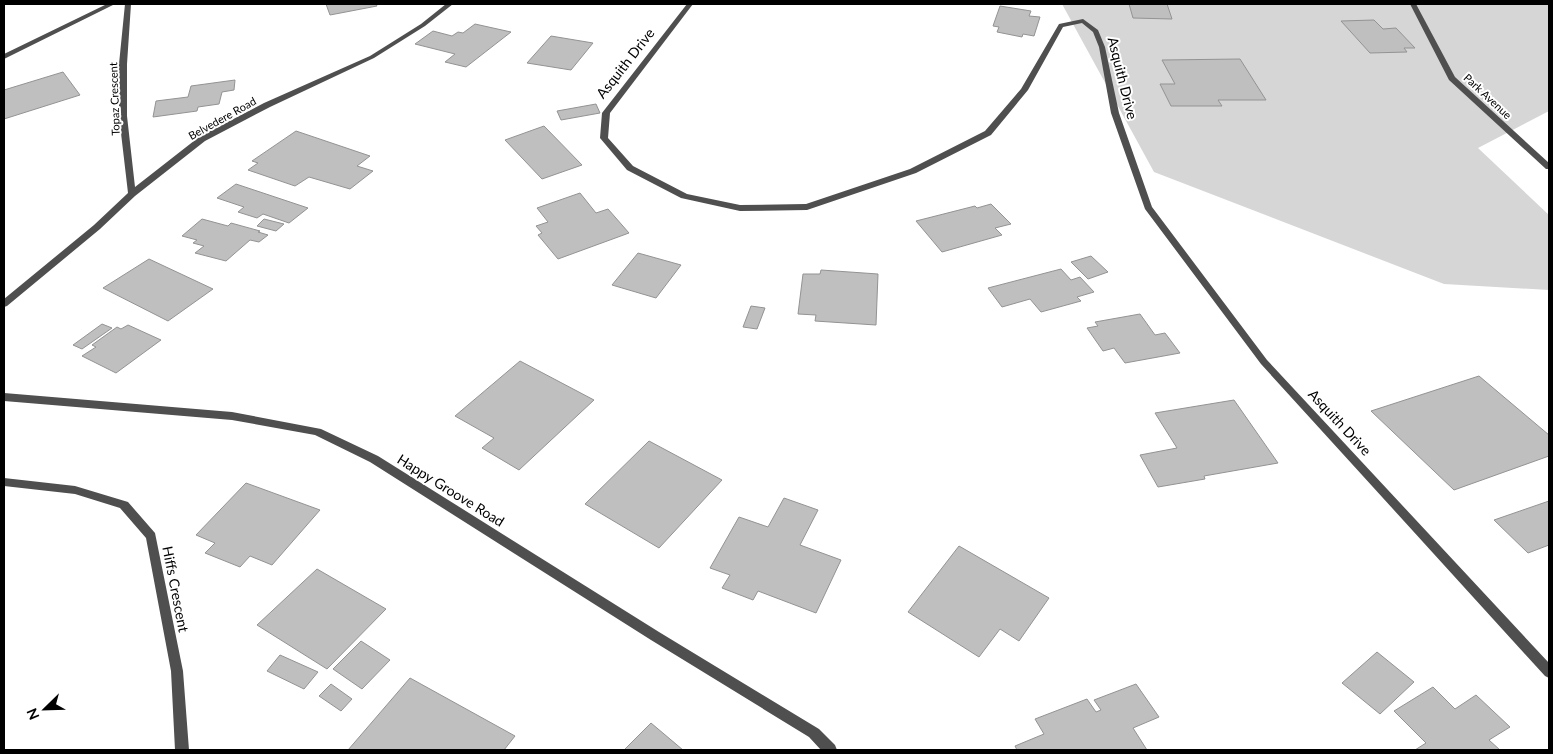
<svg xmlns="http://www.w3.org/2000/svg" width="1553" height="754" font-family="Lato,sans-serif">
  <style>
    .green { fill: #d6d6d6 }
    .building { fill: #bfbfbf; stroke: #939393 }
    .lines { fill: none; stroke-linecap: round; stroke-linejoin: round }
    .minor { fill: #4f4f4f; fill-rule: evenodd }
    .labels { text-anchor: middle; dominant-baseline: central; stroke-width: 4; stroke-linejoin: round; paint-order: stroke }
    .far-street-label { font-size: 11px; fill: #000; stroke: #fff }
    .street-label { font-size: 14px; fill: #000; stroke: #fff }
  </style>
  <rect width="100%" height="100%" fill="#fff"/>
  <path class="green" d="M1062,4H1549V111L1478,148L1549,215V290L1444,284L1154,172Z"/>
  <path class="building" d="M326,4H376L377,6L330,15Z
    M1129,4H1167L1172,19L1133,18Z
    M1000,6L1031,11L1029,16L1040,17L1034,36L1023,34L1022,37L997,32L999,27L993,26Z
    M1374,20L1383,29L1396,28L1415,48H1404L1407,52L1370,53L1341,21Z
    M475,24L511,32L466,67L445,62L455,54L415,44L433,31L452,36L458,32L463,33Z
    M551,36L593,43L571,70L527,63Z
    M1240,59L1266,100H1218L1222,106H1171L1160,84H1175L1162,60Z
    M63,72L80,95L4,119V90Z
    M235,80L234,90L222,92L219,104L198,107L197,111L153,117L156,101L188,97L191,86Z
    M596,104L600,113L561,120L557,111Z
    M544,126L582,165L542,179L505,140Z
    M296,131L370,156L357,166L373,171L350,189L309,177L295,186L248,170L258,163L252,161Z
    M236,184L308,208L289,223L263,214L257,218L238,212L244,207L217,198Z
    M580,193L596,213L608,209L629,233L558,259L538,235L542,233L536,226L548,222L537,208Z
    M991,204L1011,224L995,228L1002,235L942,252L916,221L975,206L977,208Z
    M202,219L228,226L231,223L260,231L258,232L268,235L259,242L250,240L226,261L195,253L204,246L193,243L197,240L182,236Z
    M264,219L284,224L276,231L257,226Z
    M638,253L681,265L656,298L612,285Z
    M1091,256L1108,272L1088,279L1071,262Z
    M149,259L213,289L168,321L103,288Z
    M1061,269L1071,280L1080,277L1094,292L1077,297L1081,301L1041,312L1030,299L1002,307L988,288Z
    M821,270L878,274L876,325L815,321L816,315L798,314L803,274H820Z
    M751,306L765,308L757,329L743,327Z
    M1140,314L1155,335L1165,333L1180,353L1125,363L1114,348L1103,351L1087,328L1098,326L1095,322Z
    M102,324L112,328L82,349L73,345Z
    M128,325L161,340L116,373L82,356L96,347L92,345L117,327L121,329Z
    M520,361L594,400L519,470L482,448L494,438L455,416Z
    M1479,376L1549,435V456L1454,490L1371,411Z
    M1234,400L1278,463L1204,476L1205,479L1158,487L1140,455L1177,448L1155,413Z
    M649,441L722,480L659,548L585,504Z
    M246,483L320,510L272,565L250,556L240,567L205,553L215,543L196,535Z
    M784,498L818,510L800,545L841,560L816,613L758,591L753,600L722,588L730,575L710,568L739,517L768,527Z
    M1549,501V545L1528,553L1494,520Z
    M959,546L1049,598L1019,641L1000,629L979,657L908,612Z
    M317,569L386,609L327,669L257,625Z
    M361,641L390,660L362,689L333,669Z
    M1377,652L1414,682L1380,714L1342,683Z
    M280,655L318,672L304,689L267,671Z
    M410,678L515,736L504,750H348Z
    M331,684L352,699L341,711L319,696Z
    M1136,684L1159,717L1133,728L1147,750H1017L1015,746L1044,734L1035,719L1087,699L1096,712L1101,710L1094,700Z
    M1433,687L1455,709L1476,695L1510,727L1489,740L1500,750H1415L1426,743L1394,711Z
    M651,723L683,750H624Z"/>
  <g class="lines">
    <path class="minor" d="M107,4H115L4,59V54Z
      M125,4H131L127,64V116L135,187L199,137L264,103L370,56L421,24L446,4H453L425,26L374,58L270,107L205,141L135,196L100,229L7,306L4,307V299L94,225L128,193L119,116V64Z
      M687,4H693L610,113L608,138L633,166L687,194L740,205L806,204L910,169L985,131L1021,89L1059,24L1083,19L1098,30L1105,47L1119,113L1152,207L1267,360L1549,663V678L1545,676L1261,364L1145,209L1111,113L1099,47L1093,32L1082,23L1063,27L1028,90L991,135L916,173L807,210L740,211L681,198L627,170L600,138L602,113Z
      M1410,4H1416L1455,77L1549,163V169H1546L1449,80Z
      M4,393L232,412L321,429L378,456L659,632L819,729L835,745L837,750H821L809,737L651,640L370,462L315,435L232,420L4,401Z
      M4,478L75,486L128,502L155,533L183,671L189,750H175L171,671L146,538L120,508L75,494L4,486Z"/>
  </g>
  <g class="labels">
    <g class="far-street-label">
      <text transform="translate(1488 96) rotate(43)">Park Avenue</text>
      <text transform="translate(114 99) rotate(-92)">Topaz Crescent</text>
      <text transform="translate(222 118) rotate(-29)">Belvedere Road</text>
    </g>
    <g class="street-label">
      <text transform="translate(625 63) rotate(-52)">Asquith Drive</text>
      <text transform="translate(1123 78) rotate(76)">Asquith Drive</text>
      <text transform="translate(1340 422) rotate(47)">Asquith Drive</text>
      <text transform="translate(451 490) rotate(32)">Happy Groove Road</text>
      <text transform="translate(176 589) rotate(79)">Hiffs Crescent</text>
    </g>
  </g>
  <rect width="1553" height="754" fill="none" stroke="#000000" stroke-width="10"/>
  <g transform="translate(45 709) rotate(247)" stroke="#ffffff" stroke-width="4" paint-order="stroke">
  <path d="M0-4L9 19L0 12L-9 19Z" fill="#000000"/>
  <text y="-8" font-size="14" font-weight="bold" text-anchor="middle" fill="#000000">N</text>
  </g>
</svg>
